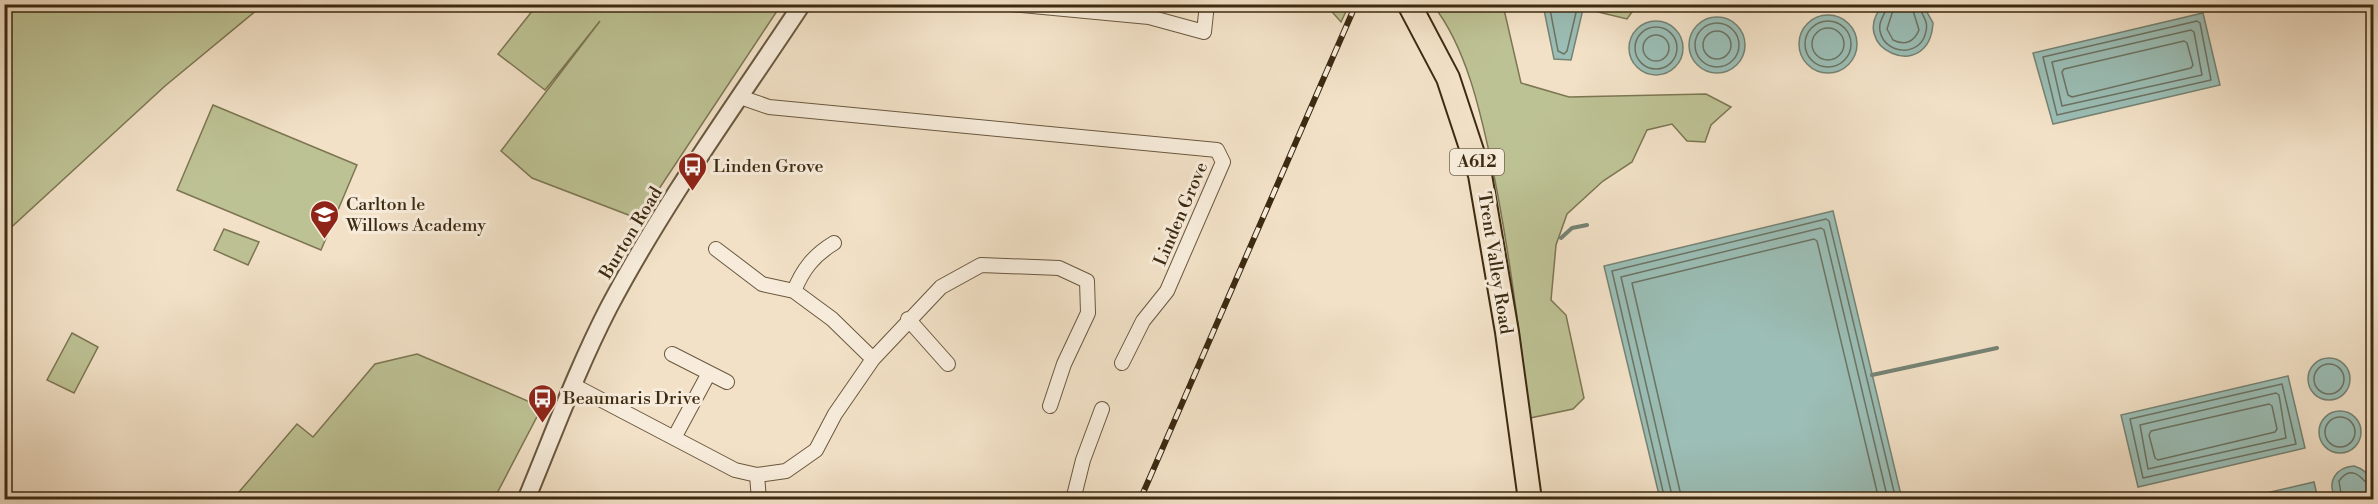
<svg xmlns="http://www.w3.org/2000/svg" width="2378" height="504" font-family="'Libre Bodoni',serif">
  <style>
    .green { fill: #bdc294; stroke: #7c7652; stroke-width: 1.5 }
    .water { fill: #9bbeb6; stroke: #758374; stroke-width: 1.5 }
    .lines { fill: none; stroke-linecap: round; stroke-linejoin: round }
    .shore { stroke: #6c7464; stroke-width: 1.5 }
    .stream { stroke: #758374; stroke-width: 4 }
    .minor-casing { stroke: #6a583e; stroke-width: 16 }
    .tertiary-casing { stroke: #6a583e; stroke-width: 20 }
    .primary-casing { stroke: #3c2a11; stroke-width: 26 }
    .minor { stroke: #f7ecdb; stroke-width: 14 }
    .tertiary { stroke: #f7ecdb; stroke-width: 16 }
    .primary { stroke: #f2e1c7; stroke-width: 22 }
    .rail-casing { stroke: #3c2a11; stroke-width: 6 }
    .rail { stroke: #f7ecdb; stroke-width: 4; stroke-dasharray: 11; stroke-linecap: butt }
    .labels { text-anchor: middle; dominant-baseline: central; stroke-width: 6; stroke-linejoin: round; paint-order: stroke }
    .shield { fill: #f7ecdb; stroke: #74644e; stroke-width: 1.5 }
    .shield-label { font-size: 16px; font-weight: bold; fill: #3c2a11 }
    .poi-label { font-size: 18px; fill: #3c2a11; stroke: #f7ecdb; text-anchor: start }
    .street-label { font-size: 18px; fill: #3c2a11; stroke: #f7ecdb }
  </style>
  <rect width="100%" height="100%" fill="#f2e1c7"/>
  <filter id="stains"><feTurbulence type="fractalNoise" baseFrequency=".00333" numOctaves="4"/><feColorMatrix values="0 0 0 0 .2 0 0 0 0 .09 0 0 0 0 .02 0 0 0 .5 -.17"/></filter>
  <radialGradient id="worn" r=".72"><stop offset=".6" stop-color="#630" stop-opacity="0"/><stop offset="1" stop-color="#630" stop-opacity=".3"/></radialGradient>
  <path class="green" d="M5,4H263V5L165,86L5,233Z
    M537,5H781L639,219L532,178L501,151L600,21L545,90L498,54Z
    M1326,5H1349L1341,22Z
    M1433,5H1503L1521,83L1569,97L1706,94L1731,107L1711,125L1705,142L1687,141L1672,124L1647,130L1632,162L1603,181L1567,214L1556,245L1551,300L1566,315L1584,398L1573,409L1530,418C1519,332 1509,246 1491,161C1480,110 1466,47 1433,5Z
    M1600,5V4L1637,5L1627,19L1598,12Z
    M213,105L357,165L321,250L177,190Z
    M224,229L259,242L248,265L214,250Z
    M72,333L98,347L74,393L47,380Z
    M417,354L542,407L494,499H233L297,424L313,437L375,364Z"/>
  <path class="water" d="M1884,4L1923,5L1933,23C1929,86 1844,47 1884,4Z
    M1543,5H1584L1571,60L1554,59Z
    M2203,13L2220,85L2053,124L2033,53Z
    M1799 44a29 29 0 1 1 58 0a29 29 0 1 1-58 0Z
    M1689 45a28 28 0 1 1 56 0a28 28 0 1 1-56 0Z
    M1629 48a27 27 0 1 1 54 0a27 27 0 1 1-54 0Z
    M1833,211L1902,499H1660L1604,266Z
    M2308 379a21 21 0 1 1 42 0a21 21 0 1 1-42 0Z
    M2288,376L2305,448L2138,487L2121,415Z
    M2319 432a21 21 0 1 1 42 0a21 21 0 1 1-42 0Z
    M2354,466C2370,471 2377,485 2367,499H2337C2325,483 2336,467 2354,466Z
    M2314,482L2318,499H2240Z"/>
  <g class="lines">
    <path class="shore" d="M1549,4L1558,51L1564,54L1567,51L1578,4
      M1888,4C1886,14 1878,20 1880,31C1885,56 1922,57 1926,31C1929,20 1920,14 1919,4
      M1895,4L1887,29L1893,40C1905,46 1914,42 1919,30L1911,4
      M1805 44a23 23 0 1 1 46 0a23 23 0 1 1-46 0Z
      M2197,21L2200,23L2211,80L2057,115L2043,57Z
      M1695 45a22 22 0 1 1 44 0a22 22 0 1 1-44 0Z
      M1635 48a21 21 0 1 1 42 0a21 21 0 1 1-42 0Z
      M1812 44a16 16 0 1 1 32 0a16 16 0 1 1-32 0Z
      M2191,30L2194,32L2202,75L2062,106L2052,62Z
      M1703 45a14 14 0 1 1 28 0a14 14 0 1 1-28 0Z
      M1643 48a13 13 0 1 1 26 0a13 13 0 1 1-26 0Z
      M2184,41L2187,43L2193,65L2191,68L2072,97L2068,95L2062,72L2064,69Z
      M2314 379a15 15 0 1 1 30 0a15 15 0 1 1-30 0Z
      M2282,384L2296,444L2143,478L2130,419Z
      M2276,393L2279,395L2286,438L2148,469L2140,425Z
      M2269,404L2272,406L2277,429L2275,432L2158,460L2155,458L2149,435L2151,431Z
      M2325 432a15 15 0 1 1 30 0a15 15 0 1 1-30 0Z
      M1665,500L1612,271L1826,219L1829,221L1896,500
      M1673,500L1621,277L1821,228L1824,230L1888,500
      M1682,500L1632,283L1814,239L1817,241L1879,500
      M2342,500L2339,481C2350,465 2360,475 2369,486L2363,500"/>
    <path class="stream" d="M1561,238L1572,228L1587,225
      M1872,375L1997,348"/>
    <defs>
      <path id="minor" d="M1010,4L1149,17L1204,32L1207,4
        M740,97L769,107L1217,150L1223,162L1167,291L1143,321L1122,363
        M716,249L762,284L794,291L832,319L873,359
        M794,291C803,269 814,255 834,243
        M908,319L948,364
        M672,354L727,382
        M573,385L735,470L757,475L786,471L816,450L835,414L873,359L941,287L981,265L1059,268L1087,281L1088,313L1064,364L1050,406
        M674,438L709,373
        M757,475L759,500
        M1073,500L1083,460L1102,409"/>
      <path id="tertiary" d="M526,500C553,435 577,369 609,307C665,201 736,104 802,4"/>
      <path id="primary" d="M1409,4L1448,78L1480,175L1507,332L1530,500"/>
    </defs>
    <use href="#minor" class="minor-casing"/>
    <use href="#tertiary" class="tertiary-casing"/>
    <use href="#primary" class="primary-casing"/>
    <use href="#minor" class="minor"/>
    <use href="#tertiary" class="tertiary"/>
    <use href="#primary" class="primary"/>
    <defs>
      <path id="rail" d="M1140,500L1356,4"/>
    </defs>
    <use href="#rail" class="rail-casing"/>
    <use href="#rail" class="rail"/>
  </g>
  <defs>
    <symbol id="bus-pin" viewBox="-11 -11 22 30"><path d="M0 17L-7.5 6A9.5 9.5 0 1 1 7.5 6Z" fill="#8f2418" stroke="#f7ecdb"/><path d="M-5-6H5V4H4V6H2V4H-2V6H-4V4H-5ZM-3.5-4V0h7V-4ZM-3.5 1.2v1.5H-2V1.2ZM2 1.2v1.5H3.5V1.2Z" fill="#fff"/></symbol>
    <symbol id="school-pin" viewBox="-11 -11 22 30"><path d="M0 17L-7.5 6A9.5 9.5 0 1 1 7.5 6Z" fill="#8f2418" stroke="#f7ecdb"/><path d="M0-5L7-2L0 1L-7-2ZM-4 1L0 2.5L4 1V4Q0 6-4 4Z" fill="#fff"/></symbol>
  </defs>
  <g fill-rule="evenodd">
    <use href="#bus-pin" x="676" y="150" width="33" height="45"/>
    <use href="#school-pin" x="308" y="198" width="33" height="45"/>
    <use href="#bus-pin" x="526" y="382" width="33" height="45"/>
  </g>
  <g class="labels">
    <rect class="shield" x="1450" y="149" width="54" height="26" rx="4.5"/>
    <g class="shield-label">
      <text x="1477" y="162">A612</text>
    </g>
    <g class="poi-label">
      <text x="713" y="166">Linden Grove</text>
      <text x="346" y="204">Carlton le<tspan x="346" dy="21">Willows Academy</tspan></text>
      <text x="563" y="398">Beaumaris Drive</text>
    </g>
    <g class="street-label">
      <text transform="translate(1181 214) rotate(-67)">Linden Grove</text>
      <text transform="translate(631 233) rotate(-59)">Burton Road</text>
      <text transform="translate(1495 263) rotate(81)">Trent Valley Road</text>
    </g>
  </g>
  <rect width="2378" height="504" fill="none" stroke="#f2e1c7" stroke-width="24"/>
  <rect x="6" y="6" width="2366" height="492" fill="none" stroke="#3c2a11" stroke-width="3"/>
  <rect x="12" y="12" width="2354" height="480" fill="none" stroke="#3c2a11" stroke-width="1.5"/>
  <rect width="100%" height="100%" filter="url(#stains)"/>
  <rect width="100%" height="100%" fill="url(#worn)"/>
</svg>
